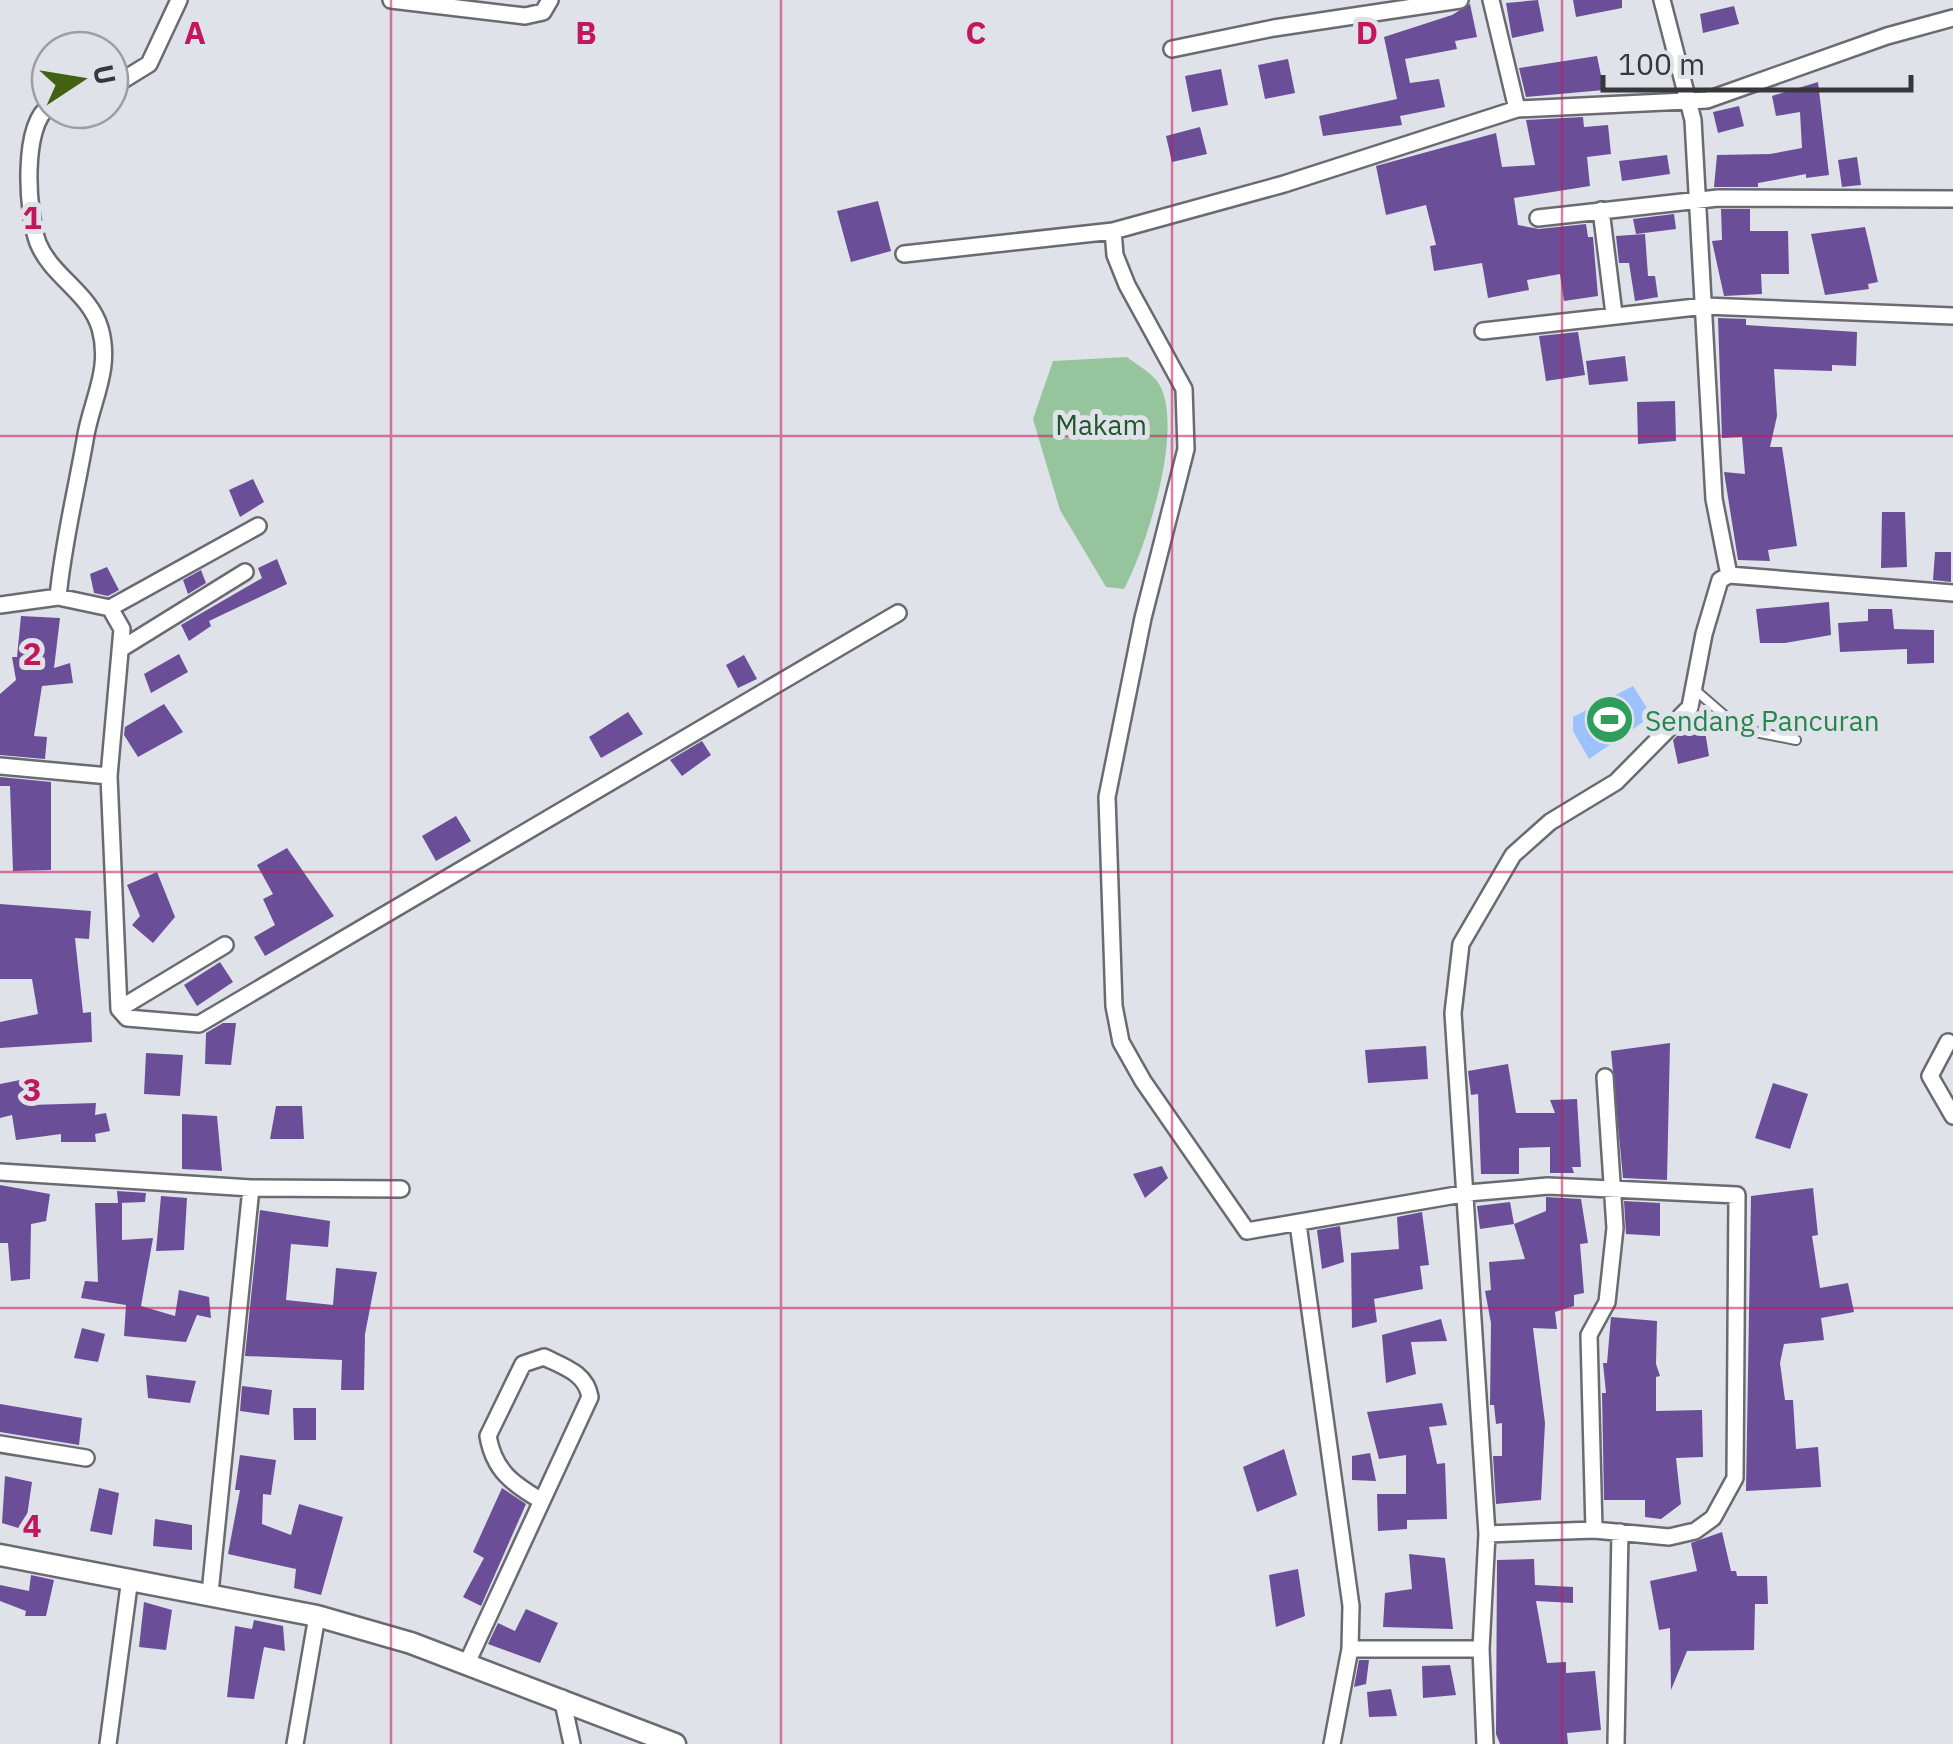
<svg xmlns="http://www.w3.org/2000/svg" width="1953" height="1744" font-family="'IBM Plex Sans',sans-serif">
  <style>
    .green { fill: #96c49c }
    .water { fill: #9bc2fd }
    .building { fill: #6a4e98 }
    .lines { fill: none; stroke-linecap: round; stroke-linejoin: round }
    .service-casing { stroke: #6a6b72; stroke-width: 12 }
    .minor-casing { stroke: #6a6b72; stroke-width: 20 }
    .tertiary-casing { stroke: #6a6b72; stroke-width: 25 }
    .service { stroke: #fff; stroke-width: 8 }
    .minor { stroke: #fff; stroke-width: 15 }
    .tertiary { stroke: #fff; stroke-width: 20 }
    .grid { fill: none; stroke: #c2185b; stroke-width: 2.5; stroke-opacity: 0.55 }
    .labels { text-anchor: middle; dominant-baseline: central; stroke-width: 10; stroke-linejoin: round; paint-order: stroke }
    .park-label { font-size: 28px; fill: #20562d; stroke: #e0e2e9 }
    .leisure-label { font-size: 28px; fill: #27864d; stroke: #e0e2e9; text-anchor: start }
    .grid-label { font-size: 32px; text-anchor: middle; font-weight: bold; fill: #c2185b; stroke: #e0e2e9; stroke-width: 10; stroke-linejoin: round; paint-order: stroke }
  </style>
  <rect width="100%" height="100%" fill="#e0e2e9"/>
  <path class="green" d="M1127,357C1136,364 1150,372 1157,381C1187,422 1146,549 1124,589L1106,587L1060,510L1033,419L1053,361Z"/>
  <path class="water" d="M1633,686L1652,716L1589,759L1573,731V717Z"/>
  <path class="building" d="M1538,0L1544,31L1512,38L1506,3Z
    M1573,0H1622V8L1576,17Z
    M1470,4L1477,37L1455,41L1457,49L1405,59L1410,83L1439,79L1445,107L1400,116L1402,125L1323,136L1319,116L1397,99L1384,37L1452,15Z
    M1734,6L1739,24L1703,33L1700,14Z
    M1597,56L1604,90L1526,97L1519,68Z
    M1288,59L1295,93L1265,99L1258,65Z
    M1221,69L1228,105L1192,112L1185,76Z
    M1818,82L1829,175L1806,178V174L1758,183V187H1714L1717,155L1770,154L1802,148L1800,112L1776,116L1772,96Z
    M1739,106L1744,126L1718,133L1713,112Z
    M1583,117L1584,127L1608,125L1611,154L1587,157L1590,186L1514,198L1518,225L1539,229L1586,224L1588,237H1593L1598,296L1564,301L1560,274L1527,280L1529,290L1488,298L1482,263L1434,271L1430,246L1436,245L1426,205L1386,215L1376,166L1496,133L1502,167L1535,165L1526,120Z
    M1200,127L1207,154L1172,162L1166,136Z
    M1667,155L1670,174L1622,181L1619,161Z
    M1857,157L1861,185L1842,187L1838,160Z
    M878,201L891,251L851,262L837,211Z
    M1721,209H1750V231H1788L1789,274H1761L1762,294L1724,296L1712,241L1722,240Z
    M1674,214L1676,229L1636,234L1633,219Z
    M1865,227L1878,282L1868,284L1869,289L1825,295L1811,234Z
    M1645,234L1648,276H1655L1658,297L1635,301L1629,263H1619L1616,236Z
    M1718,318L1746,319V325L1857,332L1856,366L1832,365V371L1774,369L1777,416L1770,447H1782L1797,546L1768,550L1770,561L1738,560L1724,472L1745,474L1742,437L1722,438Z
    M1578,332L1585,375L1546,381L1539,336Z
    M1625,356L1628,381L1589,385L1586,361Z
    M1675,401L1676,441L1638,444L1637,402Z
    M253,479L264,502L240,517L229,490Z
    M1882,512H1905L1907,567L1881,568Z
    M1935,552H1951V582L1933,580Z
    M277,559L287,584L209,621L211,626L189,641L181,625L262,578L258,568Z
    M107,567L119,590L108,596L94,593L90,574Z
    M201,570L206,583L188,594L183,580Z
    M1829,602L1831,635L1785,643H1760L1756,609Z
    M1868,609H1892L1894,629L1934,630V663L1907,664V649L1840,652L1838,623L1868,621Z
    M21,616L60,618L54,668L70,663L73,683L42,686L34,736L47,737L45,759L0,755V694L16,680L12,657H17Z
    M179,654L188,672L151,693L144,674Z
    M744,655L757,679L738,688L726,665Z
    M164,704L183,732L138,757L124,735L125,727Z
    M628,712L643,734L601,758L589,737Z
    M1704,725L1709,756L1678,764L1673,740L1682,731Z
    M702,741L711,755L682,776L670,760Z
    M0,777L51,782V870L13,871L10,786H0Z
    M456,816L471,841L436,861L422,836Z
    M287,848L334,916L265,956L254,937L275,925L263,899L273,894L257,865Z
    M157,872L175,917L153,943L132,925L140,916L127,885Z
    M0,904L91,911L89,939L75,938L83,1013L91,1012L92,1042L0,1048V1022L38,1014L32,979H0Z
    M220,962L233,982L197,1006L184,985Z
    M223,1023H236L231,1065L205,1064L206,1033Z
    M1670,1043L1667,1180L1623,1178L1611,1051Z
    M1426,1046L1428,1079L1368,1083L1365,1050Z
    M146,1053L183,1055L180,1096L144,1094Z
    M1508,1064L1516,1113H1555L1550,1100L1577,1099L1581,1167H1572L1574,1173H1550V1147L1519,1148V1174H1481L1478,1094L1471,1095L1468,1071Z
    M25,1079L30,1105L96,1103L95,1115L106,1113L110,1131L95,1134L96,1142H61V1134L16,1140L12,1115L0,1118V1084Z
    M1773,1083L1808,1094L1790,1149L1755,1138Z
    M276,1106H302L304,1139H270Z
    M182,1114L217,1116L222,1171L182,1169Z
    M1162,1166L1168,1178L1145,1198L1133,1174Z
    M0,1185L50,1194L46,1221L31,1224L30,1279L11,1281L8,1243H0Z
    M1813,1188L1818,1235L1812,1236L1820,1288L1848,1283L1854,1312L1821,1318L1824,1340L1784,1344L1780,1363L1785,1400H1793L1796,1449L1818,1447L1821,1487L1746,1491L1751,1196Z
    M117,1191L146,1193L145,1202L118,1203Z
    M161,1196L187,1198L184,1250L156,1251Z
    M1546,1197L1581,1199L1588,1243L1580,1244L1584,1293L1574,1295V1306L1555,1312L1557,1329L1533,1328L1545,1423L1541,1500L1496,1504L1493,1456H1502V1423L1496,1424L1494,1405H1490L1491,1323L1485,1291L1491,1290L1489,1262L1525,1259L1514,1224L1546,1211Z
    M1624,1201L1660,1203V1236L1626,1234Z
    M1510,1202L1514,1224L1480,1229L1477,1206Z
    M95,1203H122V1240L153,1238L141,1306L175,1316L179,1290L209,1297L211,1318L197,1315L186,1342L124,1336L126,1305L81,1298L85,1281L98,1282Z
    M260,1210L330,1221L328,1247L291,1244L286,1300L333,1305L336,1268L377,1272L365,1334L364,1390H341L342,1360L245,1356Z
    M1422,1212L1429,1265L1420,1266L1423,1289L1374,1299L1377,1322L1352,1328L1351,1253L1399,1249L1397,1217Z
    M1340,1226L1344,1262L1322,1269L1317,1230Z
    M1611,1317L1657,1321L1656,1364L1660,1376L1656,1377V1411L1702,1410L1703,1457L1676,1458L1681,1504L1661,1519L1645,1517V1500H1604L1602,1393H1606L1603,1363H1607Z
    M1441,1319L1447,1341L1411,1342L1416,1374L1386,1383L1382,1335Z
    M82,1328L105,1334L98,1362L74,1358Z
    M146,1375L196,1381L190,1403L148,1398Z
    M242,1386L272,1390L269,1415L240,1411Z
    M1442,1403L1447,1425L1429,1427L1437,1464L1445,1463L1447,1519L1407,1520V1529L1378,1531L1377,1494H1406V1455L1379,1459L1367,1412Z
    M0,1404L82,1418L79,1445L0,1432Z
    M293,1408H316V1440H294Z
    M1284,1449L1297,1495L1257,1512L1243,1467Z
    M1370,1453L1376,1481L1352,1480V1456Z
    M240,1455L276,1460L271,1495L263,1494L262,1524L291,1535L299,1504L343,1517L321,1595L294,1588L296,1569L228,1554L240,1490H235Z
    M5,1476L32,1482L25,1530L2,1523Z
    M99,1488L119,1493L112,1535L90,1531Z
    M502,1488L526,1504L481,1606L463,1597L484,1558L473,1552Z
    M155,1519L192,1525V1550L153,1546Z
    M1722,1532L1731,1571H1736L1737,1576H1767L1768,1604H1755L1754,1650L1687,1651L1671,1690L1670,1628L1659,1630L1650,1581L1697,1571L1691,1543Z
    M1409,1554L1445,1558L1453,1629L1383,1627L1385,1593L1412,1589Z
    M1534,1559L1535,1585L1573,1587V1603L1536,1601L1547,1663L1566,1662V1673L1595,1671L1601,1730L1567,1733L1568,1744H1500L1496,1734L1497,1560Z
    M1298,1569L1305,1616L1276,1627L1269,1575Z
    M31,1575L54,1580L46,1616H25L26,1611L0,1601V1585L29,1591Z
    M144,1602L172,1610L166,1650L139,1647Z
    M526,1609L558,1623L540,1663L488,1644L498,1623L515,1631Z
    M254,1620L283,1626L285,1651L264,1647L254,1699L227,1697L235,1626L252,1629Z
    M1359,1660H1369L1366,1684L1354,1687Z
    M1450,1665L1456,1695L1423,1698L1422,1666Z
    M1391,1689L1397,1716L1369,1717L1367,1692Z"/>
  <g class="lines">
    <defs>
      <path id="service" d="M1694,689L1740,729L1796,740"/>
      <path id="minor" d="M391,0L525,16L543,12L550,0
        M1491,0L1517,109
        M1172,49L1274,28L1460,0
        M110,88L149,64L179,0
        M1601,210L1614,314
        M1538,218L1718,198L1953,199
        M1113,231L1115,255L1127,285L1184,389L1186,449L1143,618L1107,797L1114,1006L1121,1042L1143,1081L1247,1231L1468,1193L1548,1186L1737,1195L1735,1478L1713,1518L1695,1531L1669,1537L1594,1530L1487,1534
        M904,254L1113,231L1284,184L1517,109L1707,100L1887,36L1953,18
        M1483,331L1705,306L1953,316
        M1729,575L1953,593
        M0,605L58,597C63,544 76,492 85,440C91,401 112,370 100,328C89,292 52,277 38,243C27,214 21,124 50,106
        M110,608L258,526
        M124,647L245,572
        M0,766L109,776L122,629L110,608L58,597
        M109,776L119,1009L127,1018L199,1024L898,613
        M119,1009L225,945
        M1948,1042L1930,1076L1953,1116
        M0,1172L251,1188L401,1189
        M1298,1224L1351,1606L1350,1649L1332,1744
        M0,1444L86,1458
        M1594,1530L1589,1335L1607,1302L1615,1228L1605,1077
        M210,1593L251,1188
        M1350,1649H1481
        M467,1663L590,1397C586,1373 564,1367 544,1357L523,1364L488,1436C494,1471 513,1484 542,1501
        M562,1698L572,1744
        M108,1744L130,1578
        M295,1744L317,1616
        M1485,1744L1481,1649L1487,1534L1453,1013L1461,944L1513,855L1550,822L1616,782L1690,707L1704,634L1720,580L1729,575L1714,499L1693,120L1662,0
        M1616,1744L1620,1532"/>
      <path id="tertiary" d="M0,1555L317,1616L411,1643L675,1744"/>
    </defs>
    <use href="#service" class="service-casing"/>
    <use href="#minor" class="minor-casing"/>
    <use href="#tertiary" class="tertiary-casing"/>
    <use href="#service" class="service"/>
    <use href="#minor" class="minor"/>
    <use href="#tertiary" class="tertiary"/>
  </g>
  <path class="grid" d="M391,0V1744M781,0V1744M1172,0V1744M1562,0V1744M0,436H1953M0,872H1953M0,1308H1953"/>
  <defs>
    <symbol id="stadium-disc" viewBox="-11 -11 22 22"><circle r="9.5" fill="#2e9e5b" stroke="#e0e2e9"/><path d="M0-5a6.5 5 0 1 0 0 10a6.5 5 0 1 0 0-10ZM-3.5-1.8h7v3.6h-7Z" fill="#fff"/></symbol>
  </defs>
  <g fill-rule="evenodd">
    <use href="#stadium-disc" x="1582" y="692" width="55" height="55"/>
  </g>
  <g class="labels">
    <g class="park-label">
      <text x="1101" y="424">Makam</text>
    </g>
    <g class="leisure-label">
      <text x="1645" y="720">Sendang Pancuran</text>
    </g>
  </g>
  <g class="grid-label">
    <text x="195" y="44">A</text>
    <text x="586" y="44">B</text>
    <text x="976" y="44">C</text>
    <text x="1367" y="44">D</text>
    <text x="32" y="229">1</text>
    <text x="32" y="665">2</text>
    <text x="32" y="1101">3</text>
    <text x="32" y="1537">4</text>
  </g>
  <g transform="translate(80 80) rotate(78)"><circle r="48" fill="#e0e2e9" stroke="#9c9ea3" stroke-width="2.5"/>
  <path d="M0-8L18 38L0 25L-18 38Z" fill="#436113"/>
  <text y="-15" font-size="28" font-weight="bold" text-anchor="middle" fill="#37373a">U</text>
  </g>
  <path d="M1603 75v15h308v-15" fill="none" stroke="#37373a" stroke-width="5"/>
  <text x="1618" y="75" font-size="30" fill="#37373a" stroke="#e0e2e9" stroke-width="8" paint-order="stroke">100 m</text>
</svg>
